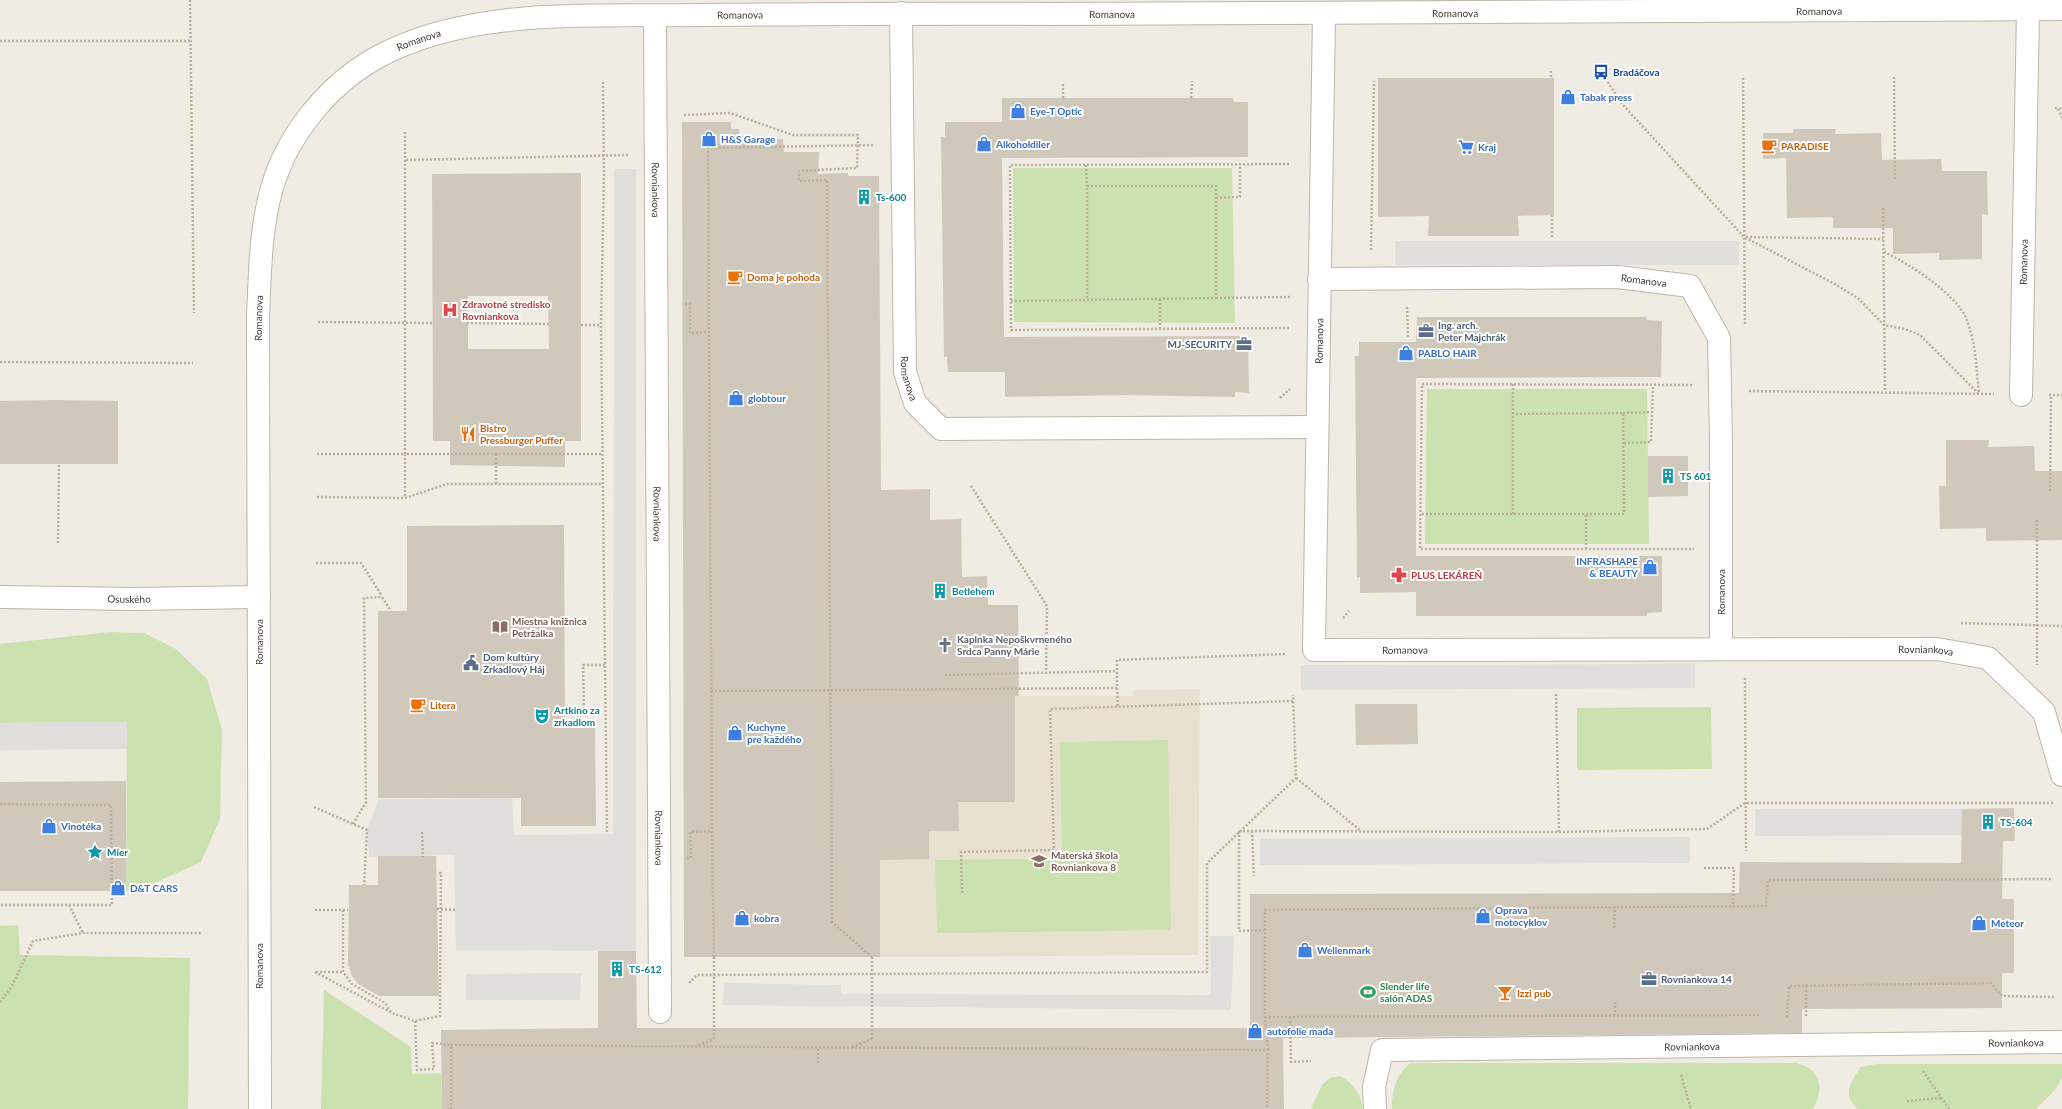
<svg xmlns="http://www.w3.org/2000/svg" width="2062" height="1109" font-family="Lato,sans-serif">
  <style>
    .education { fill: #e8e1cf }
    .green { fill: #cbe1b0 }
    .parking { fill: #e1dfdc }
    .building { fill: #d0c8ba; fill-rule: evenodd }
    .lines { fill: none; stroke-linecap: round; stroke-linejoin: round }
    .minor-casing { stroke: #bdb7aa; stroke-width: 24 }
    .path { stroke: #bbaf9a; stroke-width: 2.5; stroke-dasharray: 2 2; stroke-linecap: butt }
    .minor { stroke: #fff; stroke-width: 22 }
    .path-bridge { stroke: #bbaf9a; stroke-width: 2.5; stroke-dasharray: 2 2; stroke-linecap: butt }
    .labels { text-anchor: middle; dominant-baseline: central; stroke-width: 4; stroke-linejoin: round; paint-order: stroke }
    .street-label { font-size: 10px; fill: #413c34; stroke: #fff }
    .transit-label { font-size: 10px; font-weight: bold; fill: #164399; stroke: #fff; text-anchor: start }
    .shop-label { font-size: 10px; font-weight: bold; fill: #366cbe; stroke: #fff; text-anchor: start }
    .food-label { font-size: 10px; font-weight: bold; fill: #c56008; stroke: #fff; text-anchor: start }
    .culture-label { font-size: 10px; font-weight: bold; fill: #0d838f; stroke: #fff; text-anchor: start }
    .health-label { font-size: 10px; font-weight: bold; fill: #be3a42; stroke: #fff; text-anchor: start }
    .service-label { font-size: 10px; font-weight: bold; fill: #4e5e75; stroke: #fff; text-anchor: start }
    .education-label { font-size: 10px; font-weight: bold; fill: #785e54; stroke: #fff; text-anchor: start }
    .worship-label { font-size: 10px; font-weight: bold; fill: #5b616d; stroke: #fff; text-anchor: start }
    .leisure-label { font-size: 10px; font-weight: bold; fill: #27864d; stroke: #fff; text-anchor: start }
  </style>
  <rect width="100%" height="100%" fill="#f0ece4"/>
  <path class="education" d="M1200,689L1198,955L880,957V767L937,696H1133V690Z"/>
  <path class="green" d="M1013,168H1232L1235,323L1014,322Z
    M1427,389H1647L1649,544H1425Z
    M110,632L144,633L176,649L207,679L222,730L220,819L201,862L139,890L126,891L127,722L0,723V644Z
    M1711,707L1712,769L1577,770V708Z
    M1168,740L1171,930L937,933L935,860L1062,859L1060,742Z
    M18,925L20,955L190,958L188,1109H0V926Z
    M324,990L411,1047L412,1074L441,1073L442,1109H321Z
    M1411,1063H1797C1821,1070 1825,1088 1813,1109H1392C1391,1094 1397,1071 1411,1063Z
    M1876,1064H2062V1077L2055,1090L2036,1109H1858C1841,1095 1851,1081 1861,1067Z
    M1340,1076C1353,1082 1361,1095 1363,1109H1311L1322,1085L1330,1078Z"/>
  <path class="parking" d="M614,169H636V951L456,950L454,855L369,857L367,830L379,799L512,798L514,835L613,834Z
    M1395,241H1739V265H1395Z
    M1695,664V688L1301,690V665Z
    M127,722V749L0,750V723Z
    M1755,809H1962V835L1755,836Z
    M1690,837V863L1260,865V839Z
    M1210,936H1234L1231,1010L723,1005L724,983L841,985V994L1211,995Z
    M581,973L580,1000H466V974Z"/>
  <path class="building" d="M1378,78H1554V215L1518,216L1519,236H1428L1429,216L1378,217Z
    M1002,98H1233L1234,102H1248V157L1002,158L1004,337L1248,336L1249,393L1235,392V397L1125,395L1005,397V372H948L947,357H944L941,137H945V122H1002Z
    M682,122H731V129H739L740,139H783L784,152H819L818,174L848,173V176H879L881,490L930,489V520L961,519L962,577L987,576L988,605H1018L1019,696H1015V802H958L959,831H929V859L880,860V957H684Z
    M1793,129H1836L1835,134L1881,133L1882,160L1941,159L1942,171H1987L1988,215L1982,214V259L1939,260V253L1893,254V228H1833V217L1787,218L1786,158L1763,159V133H1793Z
    M581,173V441H565V467L450,465V441H433L432,174ZM468,296H548L549,349H468Z
    M1417,317H1646L1647,320L1662,321L1661,377L1416,378V556H1662V612L1647,613V616H1416V592L1360,593V577L1357,578L1355,356H1359V342H1416Z
    M53,400L118,401V464H0V401Z
    M1946,440H1989L1988,447L2034,446L2035,471H2062V540L1986,541V528L1940,529L1939,486H1946Z
    M1648,456H1688V496L1648,497Z
    M564,525L565,724H595L596,826H521V798H378V611H407V526Z
    M1355,704H1417L1418,744L1356,745Z
    M126,781V891H0V782Z
    M2014,808L2015,841H2003L2002,899H2014V973H2002V1008L1802,1009V1033L1283,1038L1284,1109H442L441,1030L598,1028V951H636L637,1028H1250V894L1739,893L1740,862L1961,863L1962,809Z
    M378,856H436L439,996H379L358,984L352,976L348,964L349,885H378Z"/>
  <g class="lines">
    <defs>
      <g id="minor">
        <path id="s1" d="M901,13L905,372L915,403L941,429L1317,427"/>
        <path id="s2" d="M1324,14L1314,650L1937,649L1988,658L2044,712L2062,775"/>
        <path id="s3" d="M655,16L660,1012"/>
        <path id="s4" d="M1319,279L1618,277L1690,286L1719,338L1721,442V648"/>
        <path id="s5" d="M2021,395L2028,9"/>
        <path id="s6" d="M0,597L134,599L259,597"/>
        <path id="s7" d="M260,1109L258,317C260,274 260,229 272,188C287,135 328,85 376,58C470,6 595,17 700,15C817,14 934,13 1051,14C1388,14 1725,12 2062,9"/>
        <path id="s8" d="M1375,1109L1374,1087L1382,1050L2062,1042"/>
      </g>
    </defs>
    <use href="#minor" class="minor-casing"/>
    <path class="path" d="M190,0L194,313
      M0,41H191
      M1551,71V78
      M1601,72L1623,105L1744,237L1833,283L1859,299L1884,325L1905,329L1920,335L1978,393
      M1894,77L1895,180
      M1743,78L1745,325
      M603,82L604,172L601,325L607,834
      M1063,98V82
      M1191,98L1192,81
      M2055,108L2062,109
      M2058,109L2062,118
      M684,115L730,113L793,135H858L857,168L799,171V181L827,180L832,922L872,957
      M405,132V454H602
      M406,160L629,155
      M1289,164L1010,165L1011,330L1291,328
      M1086,165L1087,186
      M1216,198L1240,197V165
      M1883,208L1885,392
      M1552,215V238
      M1746,237L1883,239
      M1371,250L1374,81
      M1884,252C1908,263 1955,293 1966,318C1976,342 1976,367 1979,393
      M1216,298L1290,297
      M1160,299V329
      M1011,301L1216,298V186H1087V299
      M685,304H690V333L709,332
      M1407,307L1408,338
      M318,322L433,323
      M467,323L549,324
      M581,325H601
      M0,362L193,363
      M1692,385L1422,384L1420,549H1694
      M1749,391L1994,394
      M2049,395H2062
      M1280,398L1290,389
      M1623,413L1652,412
      M1624,443L1651,442L1653,385
      M317,454H405V498
      M496,454V485
      M971,486L1047,606L1046,673
      M2050,491L2051,395
      M317,497L405,498L447,484H603
      M1422,514H1624L1623,413L1514,414
      M1513,514V384
      M2037,520V665
      M58,543L59,464
      M1586,549V513
      M316,563H361L382,596
      M1343,618L1349,611
      M1961,623L2062,626
      M945,675L1117,671
      M1745,678L1746,851
      M1117,688L1118,707
      M711,691L1117,688V660L1287,654
      M1556,694L1559,832
      M565,714H584L583,665H605
      M1296,778L1361,831
      M0,804L111,805L112,905H0
      M314,807L367,830L364,885
      M353,824L366,802L364,598L382,597L391,611
      M1239,831L1559,832L1707,829L1745,803H2054
      M1239,831V931L1265,930
      M1252,831L1254,876
      M422,832L423,857
      M687,858H691L690,832L712,831
      M1704,868H1734L1733,907
      M962,893L961,852L1054,850L1050,709L1293,701
      M69,905L83,933
      M437,909L456,910
      M315,910H348
      M343,910V972L352,984L385,1003L391,1012
      M1614,928L1615,906
      M714,957L712,831L708,148L875,145
      M315,972L392,1013L415,1021L440,1016L441,873H437
      M316,972H343
      M689,983L697,975L1207,972V863L1296,778L1293,695
      M1806,986V1017
      M0,1002L12,986L33,941L83,933H201
      M1615,1002V1015
      M1786,1016H1787L1789,986L1991,983L2002,996L2056,997
      M1265,1017L1759,1015
      M1290,1017L1291,1062L1311,1061
      M415,1021L417,1070L434,1069L432,1043L451,1045
      M695,1047L714,1039
      M852,1047L872,1039
      M1268,1050L1265,1017V910L1766,906L1768,880L2053,879
      M818,1063V1048
      M1923,1071L1949,1109
      M1681,1075L1691,1109
      M1907,1101L1941,1098
      M451,1109V1045L1268,1050L1267,1109"/>
    <use href="#minor" class="minor"/>
    <path class="path-bridge" d="M714,957V1039
      M872,957V1039"/>
  </g>
  <defs>
    <symbol id="bus-bare" viewBox="-9 -9 18 18"><path d="M-5-6H5V4H4V6H2V4H-2V6H-4V4H-5ZM-3.5-4V0h7V-4ZM-3.5 1.2v1.5H-2V1.2ZM2 1.2v1.5H3.5V1.2Z" fill="#1a4fb4" stroke="#fff" stroke-width="2.5" paint-order="stroke"/></symbol>
    <symbol id="shop-bare" viewBox="-9 -9 18 18"><path d="M-5-2.5h2.3a2.7 3.5 0 0 1 5.4 0H5L5.5 6h-11ZM-1.5-2.5h3a1.5 2.3 0 0 0-3 0Z" fill="#3f7fe0" stroke="#fff" stroke-width="2.5" paint-order="stroke"/></symbol>
    <symbol id="cafe-bare" viewBox="-9 -9 18 18"><path d="M-5.5-4.5H6V0H3Q3 3.5 0 3.5H-2.5Q-5.5 3.5-5.5 0ZM3-3.2v2h1.7v-2ZM-6 4.5H4V6H-6Z" fill="#e8710a" stroke="#fff" stroke-width="2.5" paint-order="stroke"/></symbol>
    <symbol id="supermarket-bare" viewBox="-9 -9 18 18"><path d="M-6-5.5h2.5l.6 2H6L4.5 2H-2.5L-4.4-4H-6ZM-1.5 3.2a1.3 1.3 0 1 0 .1 0ZM3 3.2a1.3 1.3 0 1 0 .1 0Z" fill="#3f7fe0" stroke="#fff" stroke-width="2.5" paint-order="stroke"/></symbol>
    <symbol id="building-bare" viewBox="-9 -9 18 18"><path d="M-4-6H4V6H1V3H-1V6H-4ZM-2.5-4.3h1.7v1.8h-1.7ZM.8-4.3h1.7v1.8H.8ZM-2.5-1h1.7V.8h-1.7ZM.8-1h1.7V.8H.8Z" fill="#0f9aa8" stroke="#fff" stroke-width="2.5" paint-order="stroke"/></symbol>
    <symbol id="hospital-bare" viewBox="-9 -9 18 18"><path d="M-5-5h3v3.5h4V-5h3V5h-3V1.5h-4V5h-3Z" fill="#e0444e" stroke="#fff" stroke-width="2.5" paint-order="stroke"/></symbol>
    <symbol id="office-bare" viewBox="-9 -9 18 18"><path d="M-6-3h4V-5.5h4V-3h4V5H-6ZM-1-4.5V-3h2v-1.5ZM-6 0V1H6V0Z" fill="#5c6f8a" stroke="#fff" stroke-width="2.5" paint-order="stroke"/></symbol>
    <symbol id="restaurant-bare" viewBox="-9 -9 18 18"><path d="M-5-6h1v4h1v-4h1v4h1v-4h1v5L-1.5 .5V6h-2V.5L-5-1ZM5-6V6H3V1.5H1.5Q1.5-4 5-6Z" fill="#e8710a" stroke="#fff" stroke-width="2.5" paint-order="stroke"/></symbol>
    <symbol id="pharmacy-bare" viewBox="-9 -9 18 18"><path d="M-2-6h4v4h4v4h-4v4h-4v-4h-4v-4h4Z" fill="#e0444e" stroke="#fff" stroke-width="2.5" paint-order="stroke"/></symbol>
    <symbol id="library-bare" viewBox="-9 -9 18 18"><path d="M-6-4Q-3-5.5-.7-3.5V5Q-3 3-6 4ZM6-4Q3-5.5 .7-3.5V5Q3 3 6 4Z" fill="#8d6e63" stroke="#fff" stroke-width="2.5" paint-order="stroke"/></symbol>
    <symbol id="church-bare" viewBox="-9 -9 18 18"><path d="M-1.2-6h2.4v3.5h3.3v2.4h-3.3V6h-2.4V-.1h-3.3v-2.4h3.3Z" fill="#6b7280" stroke="#fff" stroke-width="2.5" paint-order="stroke"/></symbol>
    <symbol id="civic-bare" viewBox="-9 -9 18 18"><path d="M-.6-6.5H3V-4.5H.6V-3L4-1V1h2V6H-6V1h2V-1L-.6-3ZM-1.2 2.5V6h2.4V2.5Z" fill="#5c6f8a" stroke="#fff" stroke-width="2.5" paint-order="stroke"/></symbol>
    <symbol id="theatre-bare" viewBox="-9 -9 18 18"><path d="M-5-5.5Q0-4 5-5.5V0Q5 5 0 6Q-5 5-5 0ZM-3.3-2.5H-1v1.5H-3.3ZM1-2.5H3.3v1.5H1ZM-2.8 1Q0 5.5 2.8 1Z" fill="#0f9aa8" stroke="#fff" stroke-width="2.5" paint-order="stroke"/></symbol>
    <symbol id="sight-bare" viewBox="-9 -9 18 18"><path d="M0-6L1.8-2.2L6-1.7L2.9 1.2L3.7 5.4L0 3.3L-3.7 5.4L-2.9 1.2L-6-1.7L-1.8-2.2Z" fill="#0f9aa8" stroke="#fff" stroke-width="2.5" paint-order="stroke"/></symbol>
    <symbol id="school-bare" viewBox="-9 -9 18 18"><path d="M0-5L7-2L0 1L-7-2ZM-4 1L0 2.5L4 1V4Q0 6-4 4Z" fill="#8d6e63" stroke="#fff" stroke-width="2.5" paint-order="stroke"/></symbol>
    <symbol id="stadium-bare" viewBox="-9 -9 18 18"><path d="M0-5a6.5 5 0 1 0 0 10a6.5 5 0 1 0 0-10ZM-3.5-1.8h7v3.6h-7Z" fill="#2e9e5b" stroke="#fff" stroke-width="2.5" paint-order="stroke"/></symbol>
    <symbol id="bar-bare" viewBox="-9 -9 18 18"><path d="M-6-5H6L.8 .8V4.5H3.5V6h-7V4.5H-.8V.8Z" fill="#e8710a" stroke="#fff" stroke-width="2.5" paint-order="stroke"/></symbol>
  </defs>
  <g fill-rule="evenodd">
    <use href="#bus-bare" x="1590" y="61" width="22" height="22"/>
    <use href="#shop-bare" x="1557" y="86" width="22" height="22"/>
    <use href="#shop-bare" x="1007" y="100" width="22" height="22"/>
    <use href="#shop-bare" x="698" y="128" width="22" height="22"/>
    <use href="#shop-bare" x="973" y="133" width="22" height="22"/>
    <use href="#cafe-bare" x="1758" y="135" width="22" height="22"/>
    <use href="#supermarket-bare" x="1455" y="136" width="22" height="22"/>
    <use href="#building-bare" x="853" y="186" width="22" height="22"/>
    <use href="#cafe-bare" x="724" y="266" width="22" height="22"/>
    <use href="#hospital-bare" x="439" y="299" width="22" height="22"/>
    <use href="#office-bare" x="1415" y="320" width="22" height="22"/>
    <use href="#office-bare" x="1233" y="333" width="22" height="22"/>
    <use href="#shop-bare" x="1395" y="342" width="22" height="22"/>
    <use href="#shop-bare" x="725" y="387" width="22" height="22"/>
    <use href="#restaurant-bare" x="457" y="423" width="22" height="22"/>
    <use href="#building-bare" x="1657" y="465" width="22" height="22"/>
    <use href="#shop-bare" x="1639" y="556" width="22" height="22"/>
    <use href="#pharmacy-bare" x="1388" y="564" width="22" height="22"/>
    <use href="#building-bare" x="929" y="580" width="22" height="22"/>
    <use href="#library-bare" x="489" y="616" width="22" height="22"/>
    <use href="#church-bare" x="934" y="634" width="22" height="22"/>
    <use href="#civic-bare" x="460" y="652" width="22" height="22"/>
    <use href="#cafe-bare" x="407" y="694" width="22" height="22"/>
    <use href="#theatre-bare" x="531" y="705" width="22" height="22"/>
    <use href="#shop-bare" x="724" y="722" width="22" height="22"/>
    <use href="#building-bare" x="1977" y="811" width="22" height="22"/>
    <use href="#shop-bare" x="38" y="815" width="22" height="22"/>
    <use href="#sight-bare" x="84" y="841" width="22" height="22"/>
    <use href="#school-bare" x="1028" y="850" width="22" height="22"/>
    <use href="#shop-bare" x="107" y="877" width="22" height="22"/>
    <use href="#shop-bare" x="1472" y="905" width="22" height="22"/>
    <use href="#shop-bare" x="731" y="907" width="22" height="22"/>
    <use href="#shop-bare" x="1968" y="912" width="22" height="22"/>
    <use href="#shop-bare" x="1294" y="939" width="22" height="22"/>
    <use href="#building-bare" x="606" y="958" width="22" height="22"/>
    <use href="#office-bare" x="1638" y="968" width="22" height="22"/>
    <use href="#stadium-bare" x="1357" y="981" width="22" height="22"/>
    <use href="#bar-bare" x="1494" y="982" width="22" height="22"/>
    <use href="#shop-bare" x="1244" y="1020" width="22" height="22"/>
  </g>
  <g class="labels">
    <g class="street-label">
      <text stroke="none"><textPath href="#s7" startOffset="2542">Romanova</textPath></text>
      <text stroke="none"><textPath href="#s7" startOffset="2178">Romanova</textPath></text>
      <text stroke="none"><textPath href="#s7" startOffset="1835">Romanova</textPath></text>
      <text stroke="none"><textPath href="#s7" startOffset="1463">Romanova</textPath></text>
      <text stroke="none"><textPath href="#s7" startOffset="1139">Romanova</textPath></text>
      <text stroke="none"><textPath href="#s3" startOffset="174">Rovniankova</textPath></text>
      <text stroke="none"><textPath href="#s5" startOffset="133">Romanova</textPath></text>
      <text stroke="none"><textPath href="#s4" startOffset="325">Romanova</textPath></text>
      <text stroke="none"><textPath href="#s7" startOffset="791">Romanova</textPath></text>
      <text transform="translate(1319 341) rotate(-89)">Romanova</text>
      <text stroke="none"><textPath href="#s1" startOffset="366">Romanova</textPath></text>
      <text stroke="none"><textPath href="#s3" startOffset="498">Rovniankova</textPath></text>
      <text transform="translate(1721 592) rotate(-90)">Romanova</text>
      <text stroke="none"><textPath href="#s6" startOffset="129">Osuského</textPath></text>
      <text transform="translate(259 642) rotate(-90)">Romanova</text>
      <text stroke="none"><textPath href="#s2" startOffset="727">Romanova</textPath></text>
      <text stroke="none"><textPath href="#s2" startOffset="1248">Rovniankova</textPath></text>
      <text stroke="none"><textPath href="#s3" startOffset="822">Rovniankova</textPath></text>
      <text transform="translate(259 966) rotate(-90)">Romanova</text>
      <text stroke="none"><textPath href="#s8" startOffset="694">Rovniankova</textPath></text>
      <text stroke="none"><textPath href="#s8" startOffset="370">Rovniankova</textPath></text>
    </g>
    <g class="transit-label">
      <text x="1613" y="72">Bradáčova</text>
    </g>
    <g class="shop-label">
      <text x="1580" y="97">Tabak press</text>
      <text x="1030" y="111">Eye-T Optic</text>
      <text x="721" y="139">H&amp;S Garage</text>
      <text x="996" y="144">Alkoholdiler</text>
      <text x="1478" y="147">Kraj</text>
      <text x="1418" y="353">PABLO HAIR</text>
      <text x="748" y="398">globtour</text>
      <text x="1638" y="561" text-anchor="end">INFRASHAPE<tspan x="1638" dy="12">&amp; BEAUTY</tspan></text>
      <text x="747" y="727">Kuchyne<tspan x="747" dy="12">pre každého</tspan></text>
      <text x="61" y="826">Vinotéka</text>
      <text x="130" y="888">D&amp;T CARS</text>
      <text x="1495" y="910">Oprava<tspan x="1495" dy="12">motocyklov</tspan></text>
      <text x="754" y="918">kobra</text>
      <text x="1991" y="923">Meteor</text>
      <text x="1317" y="950">Wellenmark</text>
      <text x="1267" y="1031">autofolie mada</text>
    </g>
    <g class="food-label">
      <text x="1781" y="146">PARADISE</text>
      <text x="747" y="277">Doma je pohoda</text>
      <text x="480" y="428">Bistro<tspan x="480" dy="12">Pressburger Puffer</tspan></text>
      <text x="430" y="705">Litera</text>
      <text x="1517" y="993">Izzi pub</text>
    </g>
    <g class="culture-label">
      <text x="876" y="197">Ts-600</text>
      <text x="1680" y="476">TS 601</text>
      <text x="952" y="591">Betlehem</text>
      <text x="554" y="710">Artkino za<tspan x="554" dy="12">zrkadlom</tspan></text>
      <text x="2000" y="822">TS-604</text>
      <text x="107" y="852">Mier</text>
      <text x="629" y="969">TS-612</text>
    </g>
    <g class="health-label">
      <text x="462" y="304">Zdravotné stredisko<tspan x="462" dy="12">Rovniankova</tspan></text>
      <text x="1411" y="575">PLUS LEKÁREŇ</text>
    </g>
    <g class="service-label">
      <text x="1438" y="325">Ing. arch.<tspan x="1438" dy="12">Peter Majchrák</tspan></text>
      <text x="1232" y="344" text-anchor="end">MJ-SECURITY</text>
      <text x="483" y="657">Dom kultúry<tspan x="483" dy="12">Zrkadlový Háj</tspan></text>
      <text x="1661" y="979">Rovniankova 14</text>
    </g>
    <g class="education-label">
      <text x="512" y="621">Miestna knižnica<tspan x="512" dy="12">Petržalka</tspan></text>
      <text x="1051" y="855">Materská škola<tspan x="1051" dy="12">Rovniankova 8</tspan></text>
    </g>
    <g class="worship-label">
      <text x="957" y="639">Kaplnka Nepoškvrneného<tspan x="957" dy="12">Srdca Panny Márie</tspan></text>
    </g>
    <g class="leisure-label">
      <text x="1380" y="986">Slender life<tspan x="1380" dy="12">salón ADAS</tspan></text>
    </g>
  </g>
</svg>
